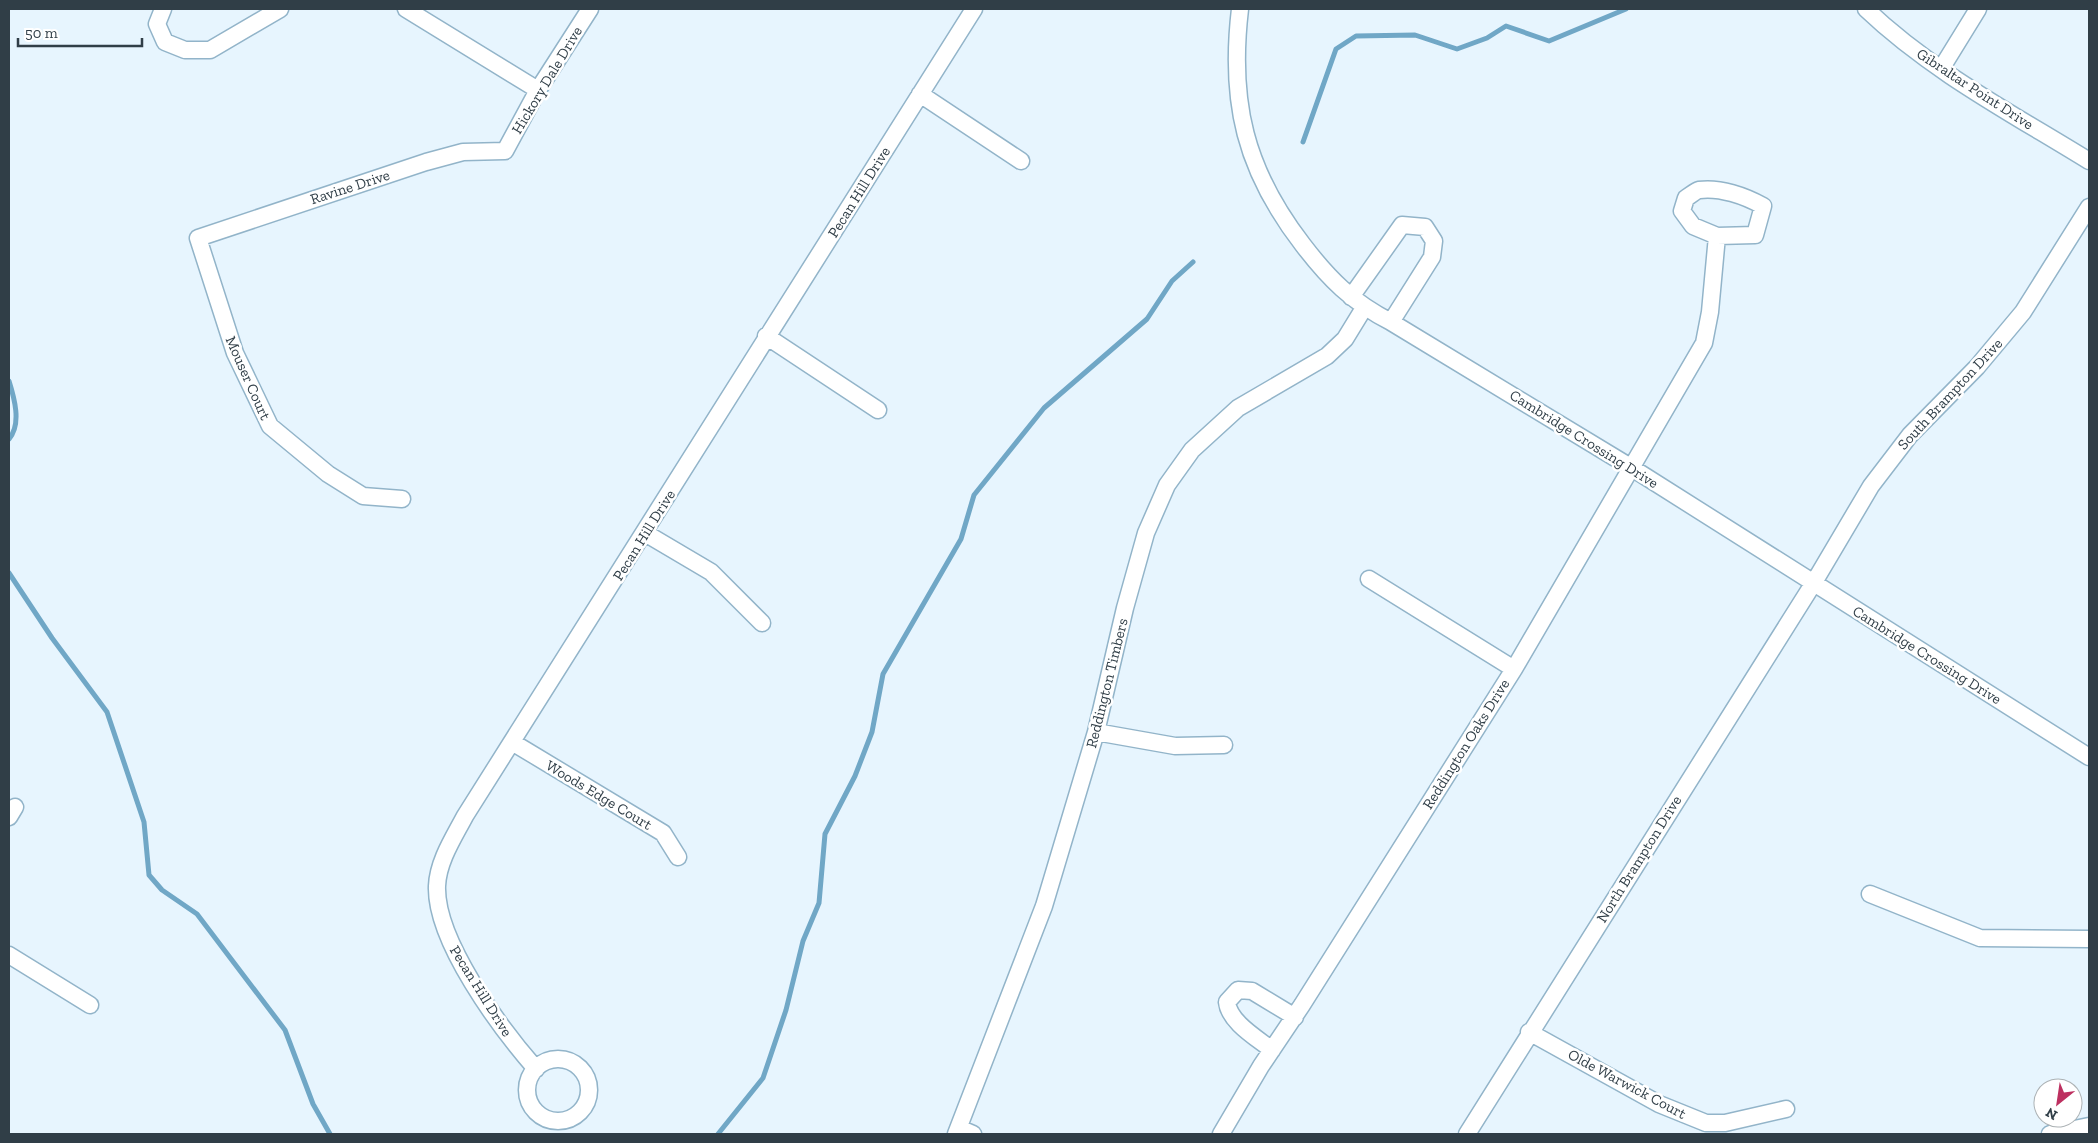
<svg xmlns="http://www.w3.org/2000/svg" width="2098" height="1143" font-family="'Zilla Slab',serif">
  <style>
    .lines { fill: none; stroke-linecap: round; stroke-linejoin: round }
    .stream { stroke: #70a7c6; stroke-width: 5 }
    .minor-casing { stroke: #92b4c9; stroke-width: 19 }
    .minor { stroke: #fff; stroke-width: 16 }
    .labels { text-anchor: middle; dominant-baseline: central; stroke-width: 5; stroke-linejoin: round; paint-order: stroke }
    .street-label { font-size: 15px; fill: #303e47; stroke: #fff }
  </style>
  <rect width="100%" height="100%" fill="#e7f5fe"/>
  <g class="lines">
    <path class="stream" d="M1303,142L1336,49L1356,36L1415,35L1457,49L1487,38L1506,26L1549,41L1626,9
      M9,381C14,397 22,424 9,439
      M9,573L52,638L107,712L144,822L149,875L162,890L197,914L285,1030L313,1104L330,1134
      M718,1134L763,1078L786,1010L803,941L819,903L825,834L855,776L872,732L883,674L961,539L974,495L1044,408L1147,319L1172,281L1193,262"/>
    <defs>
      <path id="minor" d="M163,9L157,24L165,42L185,50H210L280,9
        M406,9L538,90
        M1240,9C1229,102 1245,170 1303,245C1329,279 1352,302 1391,322L1632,468L2089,757
        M1866,9C1931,71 2013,114 2089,161
        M1941,69L1978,9
        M920,94L1021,161
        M1351,297L1402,225L1425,227L1434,241L1432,257L1391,322
        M766,336L878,410
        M402,499L363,496L328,474L270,426L235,353L198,238L426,162L463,152L505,151L538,90L590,9
        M645,533L711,572L762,623
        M1369,579L1514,669
        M1096,732L1175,746L1224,745
        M512,742L663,833L678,857
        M9,817L15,807
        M1870,894L1980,938L2089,939
        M9,955L90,1005
        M1529,1032L1659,1104L1706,1123H1725L1786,1109
        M1272,1050C1257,1038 1229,1022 1227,1002L1238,990L1252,991L1295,1017
        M527 1090a31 31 0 1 1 62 0a31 31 0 1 1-62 0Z
        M536,1069C501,1029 435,941 437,886C438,861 454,837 465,816L974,9
        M959,1128L973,1134
        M956,1134L1044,906L1096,732L1125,608L1146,533L1167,485L1192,450L1238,408L1327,356L1345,339L1364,308
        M1221,1134L1261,1066L1302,1005L1514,669L1704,343L1710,312L1717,236L1693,226L1682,211L1686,198C1690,196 1695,191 1699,190C1720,187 1745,196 1763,206L1755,235L1717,236
        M1467,1134L1813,584L1871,486L1910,435L1977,367L2023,312L2089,207
        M2050,1134L2089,1126"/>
    </defs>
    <use href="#minor" class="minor-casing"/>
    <use href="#minor" class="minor"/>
  </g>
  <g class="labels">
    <g class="street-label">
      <text transform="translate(547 80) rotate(-59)">Hickory Dale Drive</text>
      <text transform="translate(1975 89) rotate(33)">Gibraltar Point Drive</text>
      <text transform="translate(350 187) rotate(-18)">Ravine Drive</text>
      <text transform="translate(859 192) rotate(-58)">Pecan Hill Drive</text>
      <text transform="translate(248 378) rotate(66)">Mouser Court</text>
      <text transform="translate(1950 394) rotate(-47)">South Brampton Drive</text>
      <text transform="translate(1584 439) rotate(32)">Cambridge Crossing Drive</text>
      <text transform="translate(644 535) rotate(-58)">Pecan Hill Drive</text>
      <text transform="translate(1927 655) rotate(32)">Cambridge Crossing Drive</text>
      <text transform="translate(1107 683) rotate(-76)">Reddington Timbers</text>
      <text transform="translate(1466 744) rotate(-58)">Reddington Oaks Drive</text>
      <text transform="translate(599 795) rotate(31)">Woods Edge Court</text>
      <text transform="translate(1639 859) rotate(-58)">North Brampton Drive</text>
      <text transform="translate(481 991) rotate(58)">Pecan Hill Drive</text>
      <text transform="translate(1627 1084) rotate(28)">Olde Warwick Court</text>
    </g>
  </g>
  <rect width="2098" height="1143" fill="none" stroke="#303e47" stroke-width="20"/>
  <g transform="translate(2058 1103) rotate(210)"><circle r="24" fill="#ffffff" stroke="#acb2b5"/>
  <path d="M0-4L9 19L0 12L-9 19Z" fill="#bd3060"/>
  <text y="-8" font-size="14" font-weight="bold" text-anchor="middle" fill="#303e47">N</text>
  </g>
  <path d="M18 38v8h124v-8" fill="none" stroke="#303e47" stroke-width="2.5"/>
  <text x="25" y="38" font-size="15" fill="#303e47" stroke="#ffffff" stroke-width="4" paint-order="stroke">50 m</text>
</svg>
